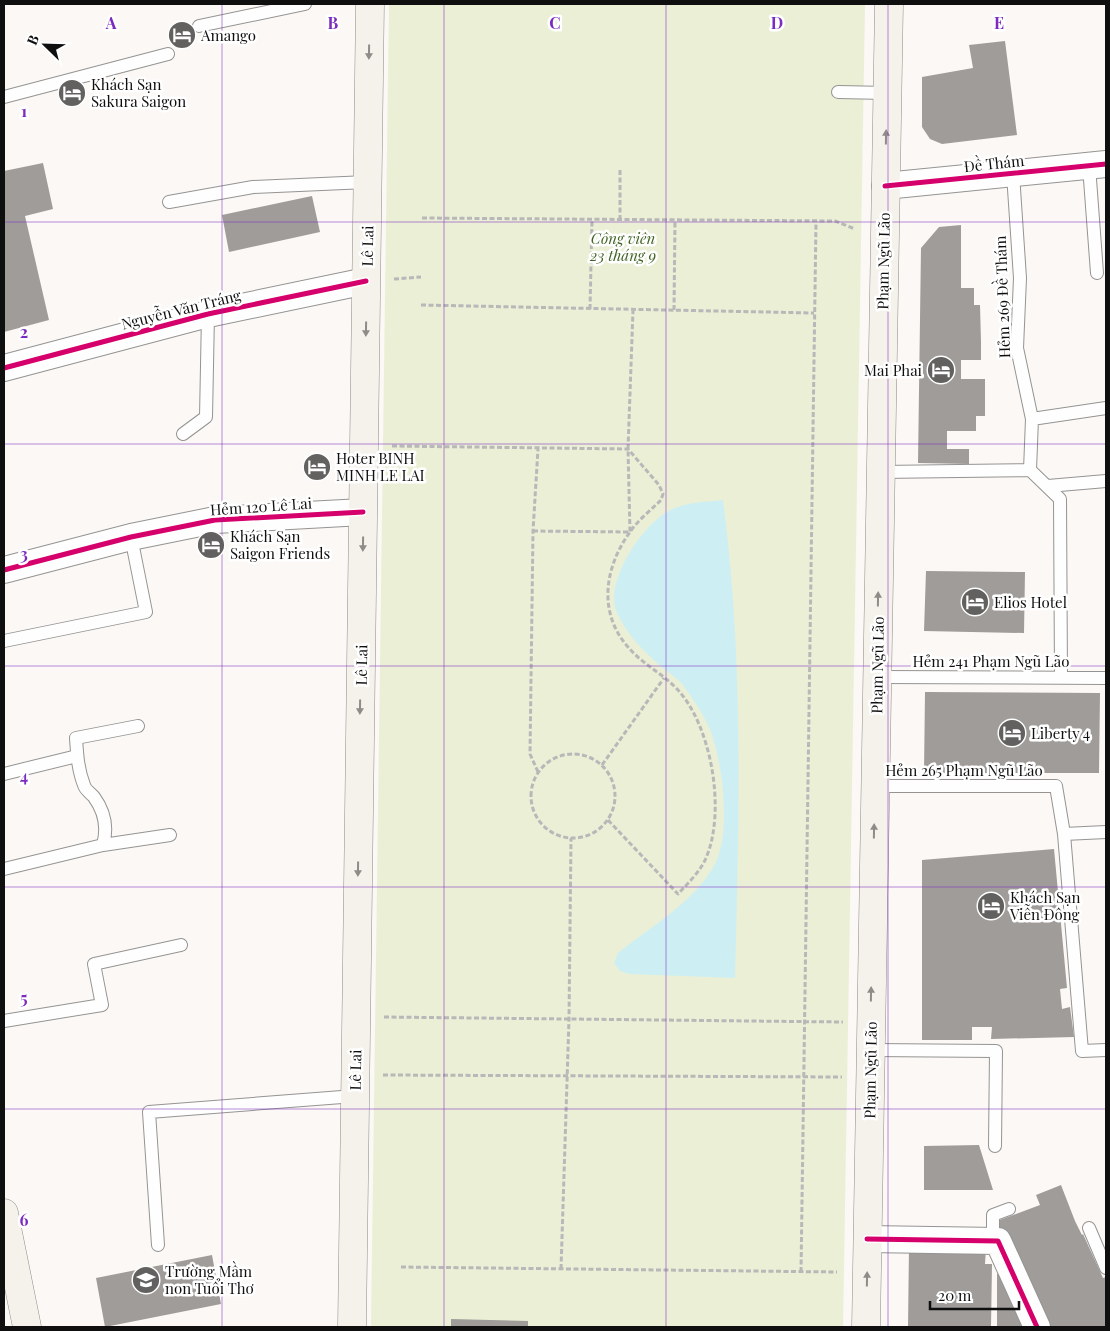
<svg xmlns="http://www.w3.org/2000/svg" width="1110" height="1331" font-family="'Playfair Display',serif">
  <style>
    .green { fill: #eaefd6 }
    .water { fill: #cdeff4 }
    .building { fill: #9f9c9a }
    .lines { fill: none; stroke-linecap: round; stroke-linejoin: round }
    .lane-casing { stroke: #959493; stroke-width: 14 }
    .street-casing { stroke: #959493; stroke-width: 28 }
    .secondary-casing { stroke: #8c8b89; stroke-width: 29 }
    .path { stroke: #b9b8b8; stroke-width: 3; stroke-dasharray: 5 2.5; stroke-linecap: butt }
    .lane { stroke: #fefefe; stroke-width: 12 }
    .street { stroke: #fefefe; stroke-width: 26 }
    .secondary { stroke: #f5f1eb; stroke-width: 28 }
    .cycleway-casing { stroke: #fff; stroke-width: 8 }
    .cycleway { stroke: #d6006c; stroke-width: 5 }
    .oneway { fill: #8e8b88 }
    .grid { fill: none; stroke: #7b2cbf; stroke-width: 1; stroke-opacity: 0.55 }
    .labels { text-anchor: middle; dominant-baseline: central; stroke-width: 5; stroke-linejoin: round; paint-order: stroke }
    .poi-label { font-size: 15px; fill: #0f0f0f; stroke: #fff; text-anchor: start }
    .street-label { font-size: 15px; fill: #0f0f0f; stroke: #fff }
    .park-label { font-size: 15px; font-style: italic; fill: #406323; stroke: #fff }
    .grid-label { font-size: 16px; text-anchor: middle; font-weight: bold; fill: #7b2cbf; stroke: #fff; stroke-width: 5; stroke-linejoin: round; paint-order: stroke }
  </style>
  <rect width="100%" height="100%" fill="#fbf8f5"/>
  <path class="green" d="M389,4H865L843,1327H371Z"/>
  <path class="water" d="M723,500C744,659 739,819 735,978L629,974L620,971L614,963L618,953C650,927 695,902 715,864C731,833 723,770 713,738C708,721 696,703 685,688C680,680 670,674 663,668C645,653 627,635 617,613C603,582 645,519 675,508C690,502 707,502 723,500Z"/>
  <path class="building" d="M1005,41L1017,135L942,144L930,139L922,127V77L973,68L969,45Z
    M43,163L53,209L25,216L49,320L4,332V171Z
    M312,196L320,232L229,252L222,215Z
    M961,225V288H974V305H980L981,342V360H961V379H985V416H976V431H947V449H969V464L918,463L921,248L939,227Z
    M926,571L1025,572L1024,633L924,631Z
    M925,692L1100,693L1099,773H924Z
    M1054,849L1067,988L1060,989L1062,1009L1070,1007L1074,1037L991,1039L992,1027H972V1040H922V860Z
    M979,1145L993,1190H924V1146Z
    M1061,1185L1075,1221L1082,1235L1083,1234L1103,1278L1106,1277V1327H1044L997,1221L1040,1205L1036,1195Z
    M909,1247H986L985,1264H992L991,1327H908Z
    M212,1255L221,1304L105,1327L96,1278Z
    M1002,1272L1030,1327H997V1274Z
    M451,1319L528,1321V1327H451Z"/>
  <g class="lines">
    <defs>
      <path id="lane" d="M199,26L305,4
        M838,92L887,93
        M4,97L168,54
        M1089,166L1097,273
        M1013,174L1020,278L1017,348L1032,419L1030,470
        M169,202L253,187L367,182
        M1032,419L1106,408
        M183,434L206,417L208,314
        M880,472L1030,470L1060,499L1061,677
        M1048,486L1106,481
        M4,641L146,612L131,537
        M877,677L1106,678
        M4,774L77,756
        M875,786H1056L1064,834L1082,1051L1106,1050
        M1064,834L1106,832
        M103,845C108,827 105,812 94,797C91,793 85,790 84,785C78,770 77,754 76,738L138,726
        M4,869L103,845L170,835
        M4,1021L102,1005L94,964L181,945
        M871,1050L996,1051L995,1146
        M1089,1228L1106,1268
        M993,1241V1215L1009,1209
        M158,1245L149,1112L355,1096"/>
      <path id="street" d="M885,186L1106,164
        M4,368L208,314L366,281
        M4,570L131,537L215,520L363,512
        M867,1239L998,1241L1037,1327"/>
      <path id="secondary" d="M4,1213L27,1327
        M352,1327L370,4
        M866,1327L889,4"/>
    </defs>
    <use href="#lane" class="lane-casing"/>
    <use href="#street" class="street-casing"/>
    <use href="#secondary" class="secondary-casing"/>
    <path class="path" d="M620,170V220
      M422,218L835,221L855,229
      M394,279L421,277
      M421,305L814,313
      M590,309L592,220
      M674,310L675,220
      M392,446L628,449L659,485L663,494L661,500C651,510 638,520 630,532C604,568 598,613 628,647C642,664 662,673 677,689C712,726 726,812 706,858C700,872 688,883 678,894L607,819
      M533,531L630,532L628,449L633,310
      M531 796a42 42 0 1 1 84 0a42 42 0 1 1-84 0Z
      M602,765L664,678
      M538,772L530,754L533,531L538,449
      M384,1017L843,1022
      M383,1075L842,1077
      M401,1267L837,1272
      M561,1269L569,1019L571,838
      M801,1272L816,221"/>
    <use href="#lane" class="lane"/>
    <use href="#street" class="street"/>
    <use href="#secondary" class="secondary"/>
    <defs>
      <path id="cycleway" d="M885,186L1106,164
        M4,368L208,314L366,281
        M4,570L131,537L215,520L363,512
        M867,1239L998,1241L1037,1327"/>
    </defs>
    <use href="#cycleway" class="cycleway-casing"/>
    <use href="#cycleway" class="cycleway"/>
  </g>
  <defs><path id="oneway-solid" d="M-6-.8H1V-3.2L6.5 0L1 3.2V.8H-6Z" transform="scale(1.25)"/></defs>
  <g class="oneway">
    <use href="#oneway-solid" transform="translate(369 52) rotate(91)"/>
    <use href="#oneway-solid" transform="translate(886 137) rotate(-89)"/>
    <use href="#oneway-solid" transform="translate(366 329) rotate(91)"/>
    <use href="#oneway-solid" transform="translate(363 544) rotate(91)"/>
    <use href="#oneway-solid" transform="translate(878 599) rotate(-89)"/>
    <use href="#oneway-solid" transform="translate(360 707) rotate(91)"/>
    <use href="#oneway-solid" transform="translate(874 831) rotate(-89)"/>
    <use href="#oneway-solid" transform="translate(358 869) rotate(91)"/>
    <use href="#oneway-solid" transform="translate(871 994) rotate(-89)"/>
    <use href="#oneway-solid" transform="translate(867 1279) rotate(-89)"/>
  </g>
  <path class="grid" d="M222,4V1327M444,4V1327M666,4V1327M888,4V1327M4,222H1106M4,444H1106M4,666H1106M4,887H1106M4,1109H1106"/>
  <defs>
    <symbol id="hotel-disc" viewBox="-11 -11 22 22"><circle r="9.5" fill="#626160" stroke="#fff"/><path d="M-6-4.5h1.5V1H6V5H4.5V3h-9V5H-6ZM-4 0a1.8 1.8 0 1 1 3.6 0ZM.5 0V-2.5h3Q6-2.5 6 0Z" fill="#fff"/></symbol>
    <symbol id="school-disc" viewBox="-11 -11 22 22"><circle r="9.5" fill="#626160" stroke="#fff"/><path d="M0-5L7-2L0 1L-7-2ZM-4 1L0 2.5L4 1V4Q0 6-4 4Z" fill="#fff"/></symbol>
  </defs>
  <g fill-rule="evenodd">
    <use href="#hotel-disc" x="166" y="19" width="32" height="32"/>
    <use href="#hotel-disc" x="56" y="77" width="32" height="32"/>
    <use href="#hotel-disc" x="925" y="354" width="32" height="32"/>
    <use href="#hotel-disc" x="301" y="451" width="32" height="32"/>
    <use href="#hotel-disc" x="195" y="529" width="32" height="32"/>
    <use href="#hotel-disc" x="959" y="586" width="32" height="32"/>
    <use href="#hotel-disc" x="996" y="717" width="32" height="32"/>
    <use href="#hotel-disc" x="975" y="890" width="32" height="32"/>
    <use href="#school-disc" x="130" y="1264" width="32" height="32"/>
  </g>
  <g class="labels">
    <g class="poi-label">
      <text x="201" y="35">Amango</text>
      <text x="91" y="84">Khách Sạn<tspan x="91" dy="17">Sakura Saigon</tspan></text>
      <text x="922" y="370" text-anchor="end">Mai Phai</text>
      <text x="336" y="458">Hoter BINH<tspan x="336" dy="17">MINH LE LAI</tspan></text>
      <text x="230" y="536">Khách Sạn<tspan x="230" dy="17">Saigon Friends</tspan></text>
      <text x="994" y="602">Elios Hotel</text>
      <text x="1031" y="733">Liberty 4</text>
      <text x="1010" y="897">Khách Sạn<tspan x="1010" dy="17">Viễn Đông</tspan></text>
      <text x="165" y="1271">Trường Mầm<tspan x="165" dy="17">non Tuổi Thơ</tspan></text>
    </g>
    <g class="street-label">
      <text transform="translate(994 163) rotate(-6)">Ðề Thám</text>
      <text transform="translate(367 246) rotate(-89)">Lê Lai</text>
      <text transform="translate(883 261) rotate(-89)">Phạm Ngũ Lão</text>
      <text transform="translate(1002 297) rotate(-92)">Hẻm 269 Đề Thám</text>
      <text transform="translate(181 309) rotate(-14)">Nguyễn Văn Tráng</text>
      <text transform="translate(261 506) rotate(-4)">Hẻm 120 Lê Lai</text>
      <text x="991" y="661">Hẻm 241 Phạm Ngũ Lão</text>
      <text transform="translate(361 665) rotate(-89)">Lê Lai</text>
      <text transform="translate(877 665) rotate(-89)">Phạm Ngũ Lão</text>
      <text x="964" y="770">Hẻm 265 Phạm Ngũ Lão</text>
      <text transform="translate(355 1070) rotate(-89)">Lê Lai</text>
      <text transform="translate(870 1070) rotate(-89)">Phạm Ngũ Lão</text>
    </g>
    <g class="park-label">
      <text x="623" y="238">Công viên<tspan x="623" dy="17">23 tháng 9</tspan></text>
    </g>
  </g>
  <g class="grid-label">
    <text x="111" y="29">A</text>
    <text x="333" y="29">B</text>
    <text x="555" y="29">C</text>
    <text x="777" y="29">D</text>
    <text x="999" y="29">E</text>
    <text x="24" y="117">1</text>
    <text x="24" y="338">2</text>
    <text x="24" y="560">3</text>
    <text x="24" y="782">4</text>
    <text x="24" y="1004">5</text>
    <text x="24" y="1226">6</text>
  </g>
  <rect width="1110" height="1331" fill="none" stroke="#0f0f0f" stroke-width="10"/>
  <g transform="translate(45 45) rotate(293)" stroke="#ffffff" stroke-width="4" paint-order="stroke">
  <path d="M0-4L9 19L0 12L-9 19Z" fill="#0f0f0f"/>
  <text y="-8" font-size="14" font-weight="bold" text-anchor="middle" fill="#0f0f0f">B</text>
  </g>
  <path d="M930 1301v8h89v-8" fill="none" stroke="#0f0f0f" stroke-width="2.5"/>
  <text x="938" y="1301" font-size="15" fill="#0f0f0f" stroke="#ffffff" stroke-width="4" paint-order="stroke">20 m</text>
</svg>
